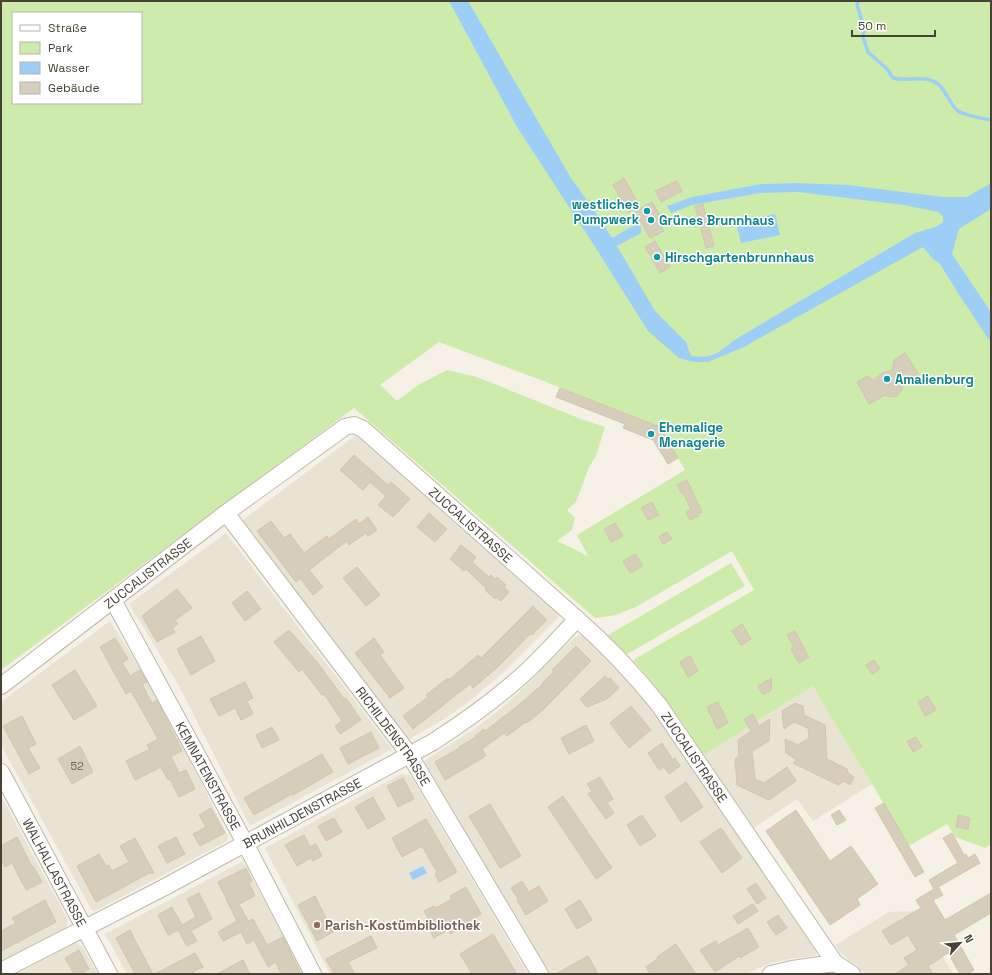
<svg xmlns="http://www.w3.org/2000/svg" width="992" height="975" font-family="'Space Grotesk',sans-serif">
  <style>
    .residential { fill: #e9e3d4 }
    .green { fill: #cdecab; fill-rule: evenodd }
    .water { fill: #9dcff6 }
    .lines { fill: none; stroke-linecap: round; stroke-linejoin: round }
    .stream { stroke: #9dcff6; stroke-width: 3.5 }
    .building { fill: #d7cdbb; stroke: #d3c5ad }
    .minor-casing { stroke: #c1b9a8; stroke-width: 18 }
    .minor { stroke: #fff; stroke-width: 16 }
    .culture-dot { fill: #0f9aa8; stroke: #fff; stroke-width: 1.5 }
    .education-dot { fill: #8d6e63; stroke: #fff; stroke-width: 1.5 }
    .labels { text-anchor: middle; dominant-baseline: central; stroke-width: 3; stroke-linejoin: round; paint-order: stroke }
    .number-label { font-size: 11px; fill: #6c6456 }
    .culture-label { font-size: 13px; font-weight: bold; fill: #0d838f; stroke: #fff; text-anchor: start }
    .street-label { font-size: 13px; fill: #484135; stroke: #fff }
    .education-label { font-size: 13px; font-weight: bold; fill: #785e54; stroke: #fff; text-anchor: start }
  </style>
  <rect width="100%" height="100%" fill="#f5f1e6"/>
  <path class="residential" d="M357,434L455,523L557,612L558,615V618L504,672L466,704L447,717L408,740L240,522Z
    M226,533L392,749L250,826L178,684L129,604Z
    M110,621L148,681L168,717L228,836L227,841L97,910L94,911L91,909L1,745V702Z
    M579,635L586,638L627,679L654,711L817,950L816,955L814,956L789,959L771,963L746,974H549L424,761L473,730L494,714L512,699L576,636Z
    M813,686L830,716L872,784L813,821L797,799L754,828L704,755Z
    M401,774L409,775L412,778L528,974H330L265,848Z
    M1,796L68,920L66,928L1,962Z
    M243,861L304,974H127L105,934Z
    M915,911L953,974H865L863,971L861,972L856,964L854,965L839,951L835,945L889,912Z
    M75,943L82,946L98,974H17Z"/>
  <path class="green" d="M1,1H991V844L985,848L955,837L947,824L909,846L872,784L830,716L813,686L704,755C682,722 660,689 633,660L754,590L732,551L636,607L616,615L595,618L354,408L1,670ZM13,13H141V103H13ZM439,342L541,380L660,427L685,470L577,535L588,556L557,541L572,530L575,518L567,510L576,502L589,467L596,456L605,427L581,419L477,377L447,370L418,385L397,401L380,385Z
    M731,563L745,586L624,656L605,637Z"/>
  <path class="water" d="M449,1H468L571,178L596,213L612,238L635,225H640L641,228V233L617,246L655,311L686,342L691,356C715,359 718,352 736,339L915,233L935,227L943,222V216L938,212L904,205L798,192L761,193L720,200L692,205L671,213L667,206L692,197L761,184L798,183L848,185L943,197H967L991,183V209L959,229L952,254L991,312V343L958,293L940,264L933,259L923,247L742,348L708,362H693L679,358L648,331L597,250L517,127Z
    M775,214L780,235L741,243L736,223Z
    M423,866L427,873L413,880L409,873Z"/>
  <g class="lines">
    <path class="stream" d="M858,1L857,5L864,28L863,37L868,52L887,69L893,78C907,82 925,74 938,84C946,90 950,105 958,111C964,115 984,119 991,120"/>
  </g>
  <path class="building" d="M624,178L639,205L628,212L613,185Z
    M677,181L682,191L661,202L655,191Z
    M652,202L662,220L659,222L664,231L650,238L635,211Z
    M703,204L714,246L706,248L695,206Z
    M655,241L670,267L660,273L645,247Z
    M905,353L919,375L903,384L902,390L897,396L890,397L885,395L869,404L857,382L867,376L874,380L882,373L892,370L894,360Z
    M560,388L660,427L678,458L668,464L653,440L623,428L625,424L556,397Z
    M354,455L388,485L391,482L410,499L393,517L378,505L386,496L370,482L363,490L340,470Z
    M687,480L702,512L698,514L699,516L690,520L686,512L691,509L683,492L681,493L677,485Z
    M652,502L659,515L648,520L641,508Z
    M429,513L447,529L435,542L417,527Z
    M368,517L377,530L368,536L366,533L349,545L347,541L309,570L323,587L313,595L300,578L296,582L257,531L271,521L284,538L290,534L304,553L327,536L329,539L356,519L359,524Z
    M615,523L623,536L611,542L604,529Z
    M667,532L672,539L663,544L659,537Z
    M461,545L476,557L472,562L489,577L491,575L495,579L497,577L506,585L504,587L509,592L501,601L496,597L495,599L485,590L487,589L466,569L464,571L450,559Z
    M636,554L643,566L630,573L623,561Z
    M357,567L380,595L366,606L343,578Z
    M177,589L192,608L175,620L178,624L172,628L175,632L157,642L142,616Z
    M247,591L261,609L245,621L232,603Z
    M533,606L547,620L532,635L530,634L498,667L473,688L470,684L413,729L403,716L428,697L426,695L448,678L449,680L478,655L481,658Z
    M742,624L751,639L741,645L732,631Z
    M289,630L317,662L344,699L346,698L361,720L340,734L335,726L342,721L324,694L322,695L302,669L299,672L274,642Z
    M795,631L809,657L799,663L791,649L794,647L787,635Z
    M201,636L215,661L191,675L177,649Z
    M115,638L128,659L122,663L130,676L140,670L147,682L142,684L152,703L157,700L182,751L171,756L179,773L186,770L195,789L179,797L170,779L168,780L161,767L135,780L126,761L150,749L147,745L158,739L131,691L126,694L100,647Z
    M374,638L384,652L380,655L404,688L390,698L355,653Z
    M576,646L591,661L544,709L527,723L526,722L507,736L504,733L482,749L486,756L445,780L435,762L460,748L459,747L476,737L475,736L484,729L485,731L515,708L543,684L542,683L554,672L552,670Z
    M690,656L698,671L688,677L680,662Z
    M874,660L880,669L872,674L866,665Z
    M75,670L97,706L74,720L52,685Z
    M605,676L608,679L610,678L619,688L607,699L587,707L580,699Z
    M772,678L771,690L763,695L758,686Z
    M245,682L253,698L247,701L253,714L241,720L235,708L219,716L210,699Z
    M928,696L936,710L925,716L918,702Z
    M718,702L728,723L717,729L707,707Z
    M795,703L803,706L804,715L825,725L827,759L847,769L848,773L854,777L850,785L844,781L838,785L793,763L797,760L786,753L785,739L798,745L809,738L808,728L794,722L784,729L782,711Z
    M631,706L651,730L629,748L610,723Z
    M753,714L759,726L770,719L769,741L752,751L755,779L764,783L787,767L796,781L769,800L737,785L735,759L739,756L738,740L751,731L744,719Z
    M22,716L36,744L28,748L40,768L29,774L3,726Z
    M586,725L594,741L569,754L561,738Z
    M272,727L279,740L262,748L256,735Z
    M371,732L379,748L348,764L340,748Z
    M916,737L922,747L913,752L907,741Z
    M662,743L673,760L675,758L680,766L669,774L664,767L659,770L648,753Z
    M80,746L93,772L72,784L58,759Z
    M322,754L333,772L293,795L292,794L254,815L244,798Z
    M600,777L613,799L607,803L614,813L606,819L588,794L592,791L587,784Z
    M403,778L414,799L398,807L387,786Z
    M686,782L703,807L681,822L665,797Z
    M563,796L612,868L596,879L548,807Z
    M373,797L385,819L368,829L355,807Z
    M884,803L924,872L915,877L875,808Z
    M490,804L521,856L500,868L469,816Z
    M211,808L225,833L200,846L193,834L206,827L199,815Z
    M796,810L830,861L851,846L878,884L857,899L860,905L830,925L766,831Z
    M839,810L846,820L837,825L831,815Z
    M642,815L656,836L640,846L627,825Z
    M958,815L970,818L968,829L956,827Z
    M334,818L342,832L326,841L318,826Z
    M426,819L457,872L439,882L435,874L437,872L422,846L402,857L392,838Z
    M721,828L742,858L722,873L700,842Z
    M952,833L964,855L966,854L968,858L975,854L980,863L938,887L943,895L933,900L945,920L991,893V913L954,935L974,970L967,974H960L948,953L928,966L933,974H895L909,965L904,958L917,950L908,935L891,945L882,931L921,908L916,900L934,889L929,880L958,863L943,838Z
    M304,835L310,847L316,844L322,856L313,861L311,858L297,866L285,845Z
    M17,837L32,867L33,866L42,882L26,890L12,863L5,867L1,860V846Z
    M176,837L185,854L167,863L158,846Z
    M135,838L154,873H149L96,902L77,866L99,854L106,866L109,865L112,871L129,862L120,846Z
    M246,868L252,881L249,883L255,896L239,904L248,921L253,919L267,945L283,937L301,974H281L276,962L268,967L254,940L247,944L241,932L223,941L218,932L237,921L218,882Z
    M522,881L529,892L539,886L548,901L526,915L517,900L518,899L511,888Z
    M756,883L766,898L757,904L747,889Z
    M466,887L481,914L466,923L467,925L450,934L448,930L434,938L427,926L429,924L426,919L428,918L424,911L434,906L436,908L452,899L450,896Z
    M199,893L212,919L191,931L197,941L187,946L178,930L168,935L158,915L172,907L182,925L196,917L187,899Z
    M315,896L333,932L317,941L298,905Z
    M45,900L56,922L1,951V931L16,923L12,918Z
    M580,900L592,920L577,929L565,909Z
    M753,904L758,911L738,924L733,916Z
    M778,915L787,928L776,935L767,922Z
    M748,928L759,947L740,958L739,956L715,972L700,950L716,941L718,945Z
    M130,930L138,946L153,974H135L116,938Z
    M493,934L503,951L517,974H472L460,954Z
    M371,936L377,948L348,962L355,974H334L326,959Z
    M676,944L696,974H650L646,967L658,959L657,957Z
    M79,950L89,969L80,974H74L65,958Z
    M195,953L203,967L193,972L190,974H155Z
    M588,956L598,974H556Z
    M243,960L250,974H217Z"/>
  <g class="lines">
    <defs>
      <g id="minor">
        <path id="s1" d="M226,513L409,754L540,974"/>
        <path id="s2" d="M113,600L245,843L313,974"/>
        <path id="s3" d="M1,686L226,513L345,427L354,425L363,429L577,619C607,645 634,674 659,705L835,963L852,974"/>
        <path id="s4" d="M1,772L109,974"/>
        <path id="s5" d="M1,971L163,888L433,742C467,720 499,697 528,670C545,654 561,636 577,619"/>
        <path d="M771,974L792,969L835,963"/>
      </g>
    </defs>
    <use href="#minor" class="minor-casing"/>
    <use href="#minor" class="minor"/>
  </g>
  <g class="culture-dot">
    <circle cx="647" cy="211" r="4"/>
    <circle cx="651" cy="220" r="4"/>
    <circle cx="657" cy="257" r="4"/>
    <circle cx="887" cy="379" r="4"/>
    <circle cx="651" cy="434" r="4"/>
  </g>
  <circle class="education-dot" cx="317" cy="925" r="4"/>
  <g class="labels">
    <g class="number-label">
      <text x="77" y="766">52</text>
    </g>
    <g class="culture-label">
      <text x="639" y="204" text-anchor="end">westliches<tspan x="639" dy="15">Pumpwerk</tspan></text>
      <text x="659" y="220">Grünes Brunnhaus</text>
      <text x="665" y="257">Hirschgartenbrunnhaus</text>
      <text x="895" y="379">Amalienburg</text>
      <text x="659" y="427">Ehemalige<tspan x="659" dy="15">Menagerie</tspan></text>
    </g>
    <g class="street-label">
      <text stroke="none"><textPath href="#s3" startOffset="594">ZUCCALISTRASSE</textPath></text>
      <text stroke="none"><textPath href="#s3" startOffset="185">ZUCCALISTRASSE</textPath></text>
      <text stroke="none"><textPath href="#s1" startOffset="279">RICHILDENSTRASSE</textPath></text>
      <text stroke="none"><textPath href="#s3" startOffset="918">ZUCCALISTRASSE</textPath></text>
      <text stroke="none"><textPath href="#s2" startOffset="200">KEMNATENSTRASSE</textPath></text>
      <text stroke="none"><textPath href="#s5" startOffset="340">BRUNHILDENSTRASSE</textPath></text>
      <text stroke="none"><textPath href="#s4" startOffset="114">WALHALLASTRASSE</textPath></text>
    </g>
    <g class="education-label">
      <text x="325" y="925">Parish-Kostümbibliothek</text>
    </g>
  </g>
  <rect width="992" height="975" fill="none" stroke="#484135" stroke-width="4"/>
  <rect x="12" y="12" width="130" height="92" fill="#ffffff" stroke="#b6b3ae"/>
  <rect x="20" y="25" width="20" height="6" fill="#ffffff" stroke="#b6b3ae"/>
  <text x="48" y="32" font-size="12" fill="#484135">Straße</text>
  <rect x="20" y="42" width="20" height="12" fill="#cdecab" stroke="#b6b3ae"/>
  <text x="48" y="52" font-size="12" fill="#484135">Park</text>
  <rect x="20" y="62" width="20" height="12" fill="#9dcff6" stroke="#b6b3ae"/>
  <text x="48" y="72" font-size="12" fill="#484135">Wasser</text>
  <rect x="20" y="82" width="20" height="12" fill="#d7cdbb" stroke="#b6b3ae"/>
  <text x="48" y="92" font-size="12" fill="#484135">Gebäude</text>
  <g transform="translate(960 943) rotate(63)" stroke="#ffffff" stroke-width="3" paint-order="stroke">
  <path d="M0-3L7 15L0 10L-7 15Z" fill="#484135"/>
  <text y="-6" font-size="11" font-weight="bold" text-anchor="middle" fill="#484135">N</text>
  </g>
  <path d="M852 30v6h83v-6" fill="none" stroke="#484135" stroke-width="2"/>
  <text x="858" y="30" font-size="12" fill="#484135" stroke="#ffffff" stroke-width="3" paint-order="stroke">50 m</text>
</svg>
